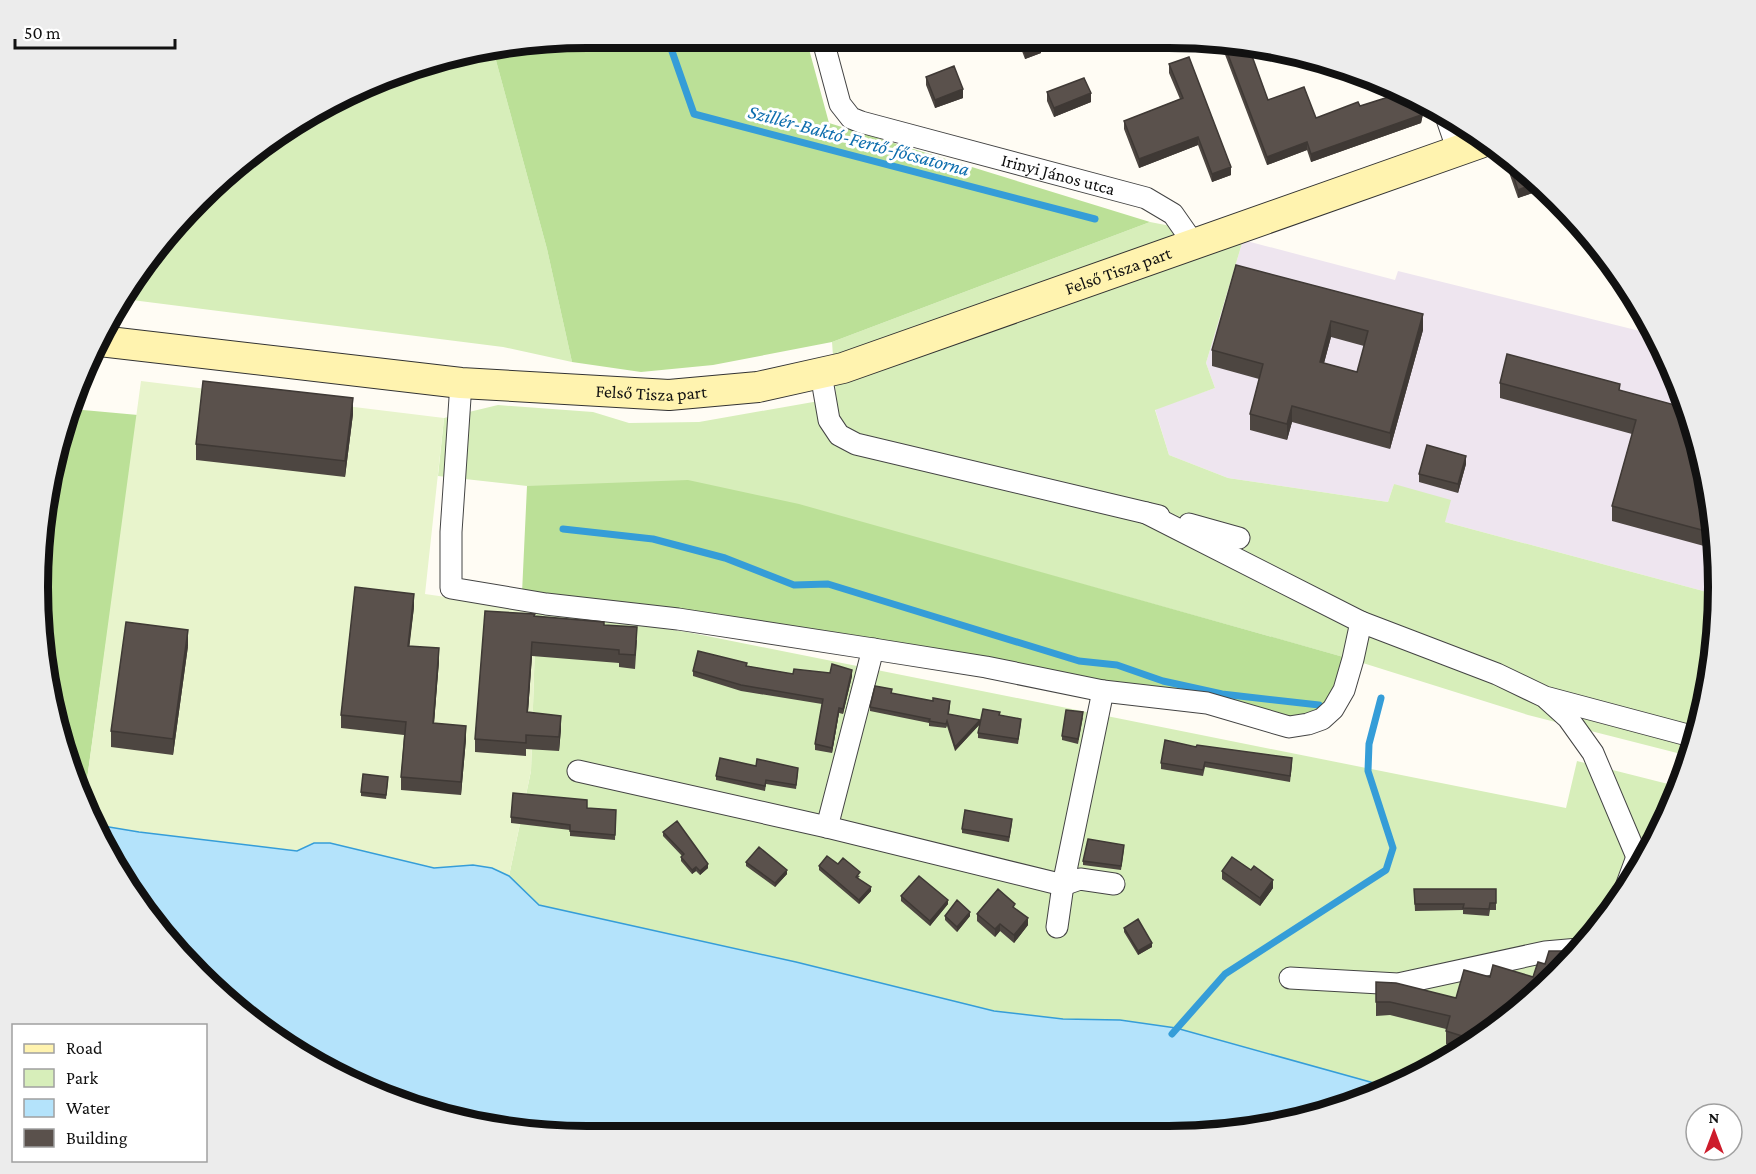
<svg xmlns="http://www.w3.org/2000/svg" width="1756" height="1174" font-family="'Crimson Pro',serif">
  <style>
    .industrial { fill: #eee5ef }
    .green { fill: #d7eeba }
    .forest { fill: #bbe097 }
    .pitch { fill: #e8f4cc }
    .water { fill: #b4e3fb; stroke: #359dd8; stroke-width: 1.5 }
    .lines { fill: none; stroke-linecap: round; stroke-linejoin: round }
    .stream { stroke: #359dd8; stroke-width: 7 }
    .street-casing { stroke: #444; stroke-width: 23 }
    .secondary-casing { stroke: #333; stroke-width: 32 }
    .street { stroke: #fff; stroke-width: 21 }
    .secondary { stroke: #fff3af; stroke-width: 30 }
    .wall { fill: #4d4641; fill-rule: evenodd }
    .shaded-wall { fill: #3f3935 }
    .building { fill: #5a514c; stroke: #3f3935; stroke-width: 1.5; fill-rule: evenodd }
    .labels { text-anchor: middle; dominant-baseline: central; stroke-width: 6; stroke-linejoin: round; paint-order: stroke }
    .street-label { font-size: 18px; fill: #111; stroke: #fff }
    .water-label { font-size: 20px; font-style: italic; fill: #0e6eae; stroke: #fff }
    .rim { fill: none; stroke: #111; stroke-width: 8 }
  </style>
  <rect width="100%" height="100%" fill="#fffcf4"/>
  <path class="industrial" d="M1243,240L1395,280L1398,271L1652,334L1645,317L1677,376L1708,479L1718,587V595L1445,522L1394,484L1388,502L1228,478L1169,455L1155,409L1215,388L1206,363Z"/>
  <path class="green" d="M494,53L547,249L572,362L503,347L124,299L151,252L281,130L411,67Z
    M1150,222L1243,240L1206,363L1215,388L1155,410L1169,455L1228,478L1388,502L1394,484L1451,500L1445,522L1718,595L1708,694L1689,756L1528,715L1347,658L1013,565L527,486L438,476L444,418L498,405L593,412L629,423L699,422L836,398L832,342Z
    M536,610L687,632L1566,808L1577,761L1680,787L1677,797L1626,892L1558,975L1475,1044L1392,1088L1176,1028L1120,1020L1063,1019L994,1011L796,962L539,905L509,876L531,771Z"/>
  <path class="forest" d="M587,38H806L829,123L1150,222L832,342L713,365L641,372L572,362L547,249L494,53Z
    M72,409L138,415L85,794L48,695L39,551Z
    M688,480L799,504L1347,658L1328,703L1316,717L1294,719L522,593L527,486Z"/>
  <path class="pitch" d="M141,381L444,418L425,594L536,610L531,771L509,876L492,868L473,865L434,868L330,843H314L298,851L139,832L97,825L85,794Z"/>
  <path class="water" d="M97,825L139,832L297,851L314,843H330L434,868L473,865L492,868L509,876L539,905L796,962L994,1011L1063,1019L1120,1020L1176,1028L1392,1088L1380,1095L1277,1126L1169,1136H587L480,1126L344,1080L199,976L111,861Z"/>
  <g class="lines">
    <path class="stream" d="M667,37L694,114L1095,219
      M563,529L653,539L725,558L794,585L828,584L1079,661L1117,665L1163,681L1222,694L1319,705
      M1172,1034L1225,974L1386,870L1393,848L1368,771L1369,744L1381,698"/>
    <defs>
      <g id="street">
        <path id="s1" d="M822,37L840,104L851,118L861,122L1146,198L1173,214L1194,244"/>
        <path d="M1447,119L1458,151"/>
        <path d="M821,374L829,420L839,435L856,444L1159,516"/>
        <path d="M461,383L451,532V588L546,604L678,619L873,649L986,667L1103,691L1207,703L1289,727L1308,724L1322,719L1333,709L1344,690L1353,659L1361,622"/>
        <path d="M1146,513L1361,622L1497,674L1545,697L1695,737"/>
        <path d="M1189,524L1239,538"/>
        <path d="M1547,699L1568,718L1593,753L1637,857L1642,862"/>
        <path d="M578,771L827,827L1063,885L1080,879L1114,884"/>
        <path d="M827,827L873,649"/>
        <path d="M1623,895L1637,857"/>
        <path d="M1057,927L1063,885L1103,691"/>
        <path d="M1290,978L1398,984L1545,952L1579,949"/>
      </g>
      <g id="secondary">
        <path id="s2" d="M100,341L461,383L669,395L758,387L843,368L1480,143"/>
      </g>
    </defs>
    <use href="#street" class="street-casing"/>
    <use href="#secondary" class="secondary-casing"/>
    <use href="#street" class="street"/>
    <use href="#secondary" class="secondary"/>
  </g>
  <path class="wall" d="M1017,38H1037L1041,53L1025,59Z
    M1224,44L1268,100L1316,118L1360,106L1395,95L1392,87L1412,94L1423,114L1421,123L1311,162L1307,150L1267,165L1224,52Z
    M1169,64L1231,175L1212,182L1198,145L1139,168L1124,129V121L1180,99L1169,73Z
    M926,77L963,98L935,108L926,85Z
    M1047,92L1091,102L1054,117L1047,101Z
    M1505,161L1544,189L1518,198Z
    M1236,265L1423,330L1390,449L1292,422L1287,440L1250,430V414L1259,379L1212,366V350ZM1331,337L1364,346L1357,372L1324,363Z
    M1500,383L1620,390L1708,479L1715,549L1612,521V506L1632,434L1500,398Z
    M353,414L345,477L196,460V444Z
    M1466,464L1458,493L1419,482V474Z
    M414,607L409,646L439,661L434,723L466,739L461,795L401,790V777L404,735L341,728V715Z
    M534,616L637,640L635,669L619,667V663L532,656L528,712L561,729L559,751L526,749V756L475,752V739Z
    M188,646L173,755L111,747V731Z
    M747,666L793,674L852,676L843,714L839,713L832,753L815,750V744L822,704L741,691L693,676V671Z
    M892,693L950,706L949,714L980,724L955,751L947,726L946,728L929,726V723L870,711V707Z
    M1083,717L1078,744L1062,740V736Z
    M1021,723L1018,744L978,738V733Z
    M1196,747L1292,764L1290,782L1205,767L1203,776L1161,769V763Z
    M756,766L798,772L796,789L766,784L765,791L716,780V776Z
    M388,781L386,799L361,796V792Z
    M1672,806L1662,825L1660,824V820Z
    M587,808L616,810L615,840L570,836V830L511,823V817Z
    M1012,823L1009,842L962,833V829Z
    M663,832L708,868L700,875L696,871L692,874L681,861V857L682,856L663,836Z
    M1124,849L1121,870L1083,865V861Z
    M746,862L787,874L775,887L746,866Z
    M819,866L860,876L858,878L871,891L859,904L819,870Z
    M1222,871L1273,888L1260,906L1222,879Z
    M1414,889H1496V910H1490L1489,916L1463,914V910L1415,911Z
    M901,896L948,904L930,926L901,901Z
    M1015,908L1028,925L1014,943L1000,931L995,937L977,921V914Z
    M945,916H970L957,932L945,920Z
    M1124,928L1152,947L1138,955L1124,932Z
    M1578,951L1475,1044L1464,1050L1446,1044V1029L1390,1015L1376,1016V982L1456,998L1490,977H1533L1545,964Z"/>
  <path class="shaded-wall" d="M858,38H878L858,45Z
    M1041,47V53L1025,59V53Z
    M963,89V98L935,108V100Z
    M1091,93V102L1054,117V108Z
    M1423,106V114L1421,123L1311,162V154Z
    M1198,137V145L1139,168V159Z
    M1307,142V150L1267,165V157Z
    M1231,167V175L1212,182V174Z
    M1536,183L1544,189L1518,198V190Z
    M1423,314V330L1390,449V433Z
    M1331,321V337L1320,378V362Z
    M353,398V414L345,477V461Z
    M1292,406V422L1287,440V424Z
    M1466,456V464L1458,493V484Z
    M414,594V607L408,659V646Z
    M188,630V646L173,755V739Z
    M532,642V656L527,725V712Z
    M439,648V661L433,736V723Z
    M852,670V676L843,714V709Z
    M839,708V713L832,753V748Z
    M561,716V729L559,751V737Z
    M980,720V724L955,751V747Z
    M466,726V739L461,795V782Z
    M708,864V868L700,875V871Z
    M696,867V871L692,874V870Z
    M787,870V874L775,887V883Z
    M1273,880V888L1260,906V898Z
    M871,887V891L859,904V900Z
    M948,900V904L930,926V921Z
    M970,912V916L957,932V927Z
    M1028,918V925L1014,943V935Z
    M1000,924V931L995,937V929Z
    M1152,943V947L1138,955V951Z"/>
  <path class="building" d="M1019,38H1037L1041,47L1025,53Z
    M1226,43L1248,45L1268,100L1304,87L1316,118L1358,102L1360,106L1398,94L1396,89L1412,94L1420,100L1423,106L1421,115L1311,154L1307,142L1267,157L1224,44Z
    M1189,57L1231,167L1212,174L1198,137L1139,159L1124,121L1183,98L1169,64Z
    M954,66L963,89L935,100L926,77Z
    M1084,78L1091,93L1054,108L1047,92Z
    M1509,163L1536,183L1518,190Z
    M1236,265L1423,314L1390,433L1292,406L1287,424L1250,414L1263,364L1212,350ZM1331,321L1368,331L1357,372L1320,362Z
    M1507,354L1620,384L1619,390L1686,408L1708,479L1713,533L1612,506L1636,420L1500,383Z
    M203,381L353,398L345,461L196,444Z
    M1427,445L1466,456L1458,484L1419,474Z
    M355,587L414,594L408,646L439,648L433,723L466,726L461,782L401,777L406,722L341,715Z
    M485,611L535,614L534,616L604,622V625L637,627L635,655L619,654V650L532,642L527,712L561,716L559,737L526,735V743L475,739Z
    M126,622L188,630L173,739L111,731Z
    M698,651L747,663L746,666L793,674L794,669L830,673L832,664L852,670L843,709L839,708L832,748L815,744L823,699L741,685L693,671Z
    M875,686L892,689L891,693L933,701V698L950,701L948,714L980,720L955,747L947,721L946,724L929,721L930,719L870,707Z
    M983,709L1000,712L999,715L1021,719L1018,739L978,733Z
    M1066,710L1083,712L1078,739L1062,736Z
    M1165,740L1196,747L1197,745L1292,758L1290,776L1205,762L1203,770L1161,763Z
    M720,758L756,766L757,759L798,768L796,785L766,780L765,786L716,776Z
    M363,774L388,777L386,795L361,792Z
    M513,793L587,800V808L616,810L615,835L570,831V825L511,817Z
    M1664,804L1672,806L1664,821L1660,820Z
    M965,810L1012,819L1009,837L962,829Z
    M677,821L708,864L700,871L696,867L692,870L681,857L684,854L663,832Z
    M1088,839L1124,845L1121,866L1083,861Z
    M759,847L787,870L775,883L746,862Z
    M827,856L838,864L843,858L860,872L856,877L871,887L859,900L819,866Z
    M1232,857L1251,870L1254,866L1273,880L1260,898L1222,871Z
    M919,876L948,900L930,921L901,896Z
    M998,889L1015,904L1013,907L1028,918L1014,935L1000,924L995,929L977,914Z
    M1414,889H1496V903H1490L1489,909L1463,908L1464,904H1415Z
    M957,900L970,912L957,927L945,916Z
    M1138,919L1152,943L1138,951L1124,928Z
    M1549,951H1578L1558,975L1474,1044L1475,1040L1446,1031L1450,1016L1390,1002H1376V982L1396,983L1456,998L1464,970L1490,977L1493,965L1533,977L1538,962L1545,964Z"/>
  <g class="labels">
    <g class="street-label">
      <text stroke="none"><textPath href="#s1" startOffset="302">Irinyi János utca</textPath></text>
      <text stroke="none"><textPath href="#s2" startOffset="1040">Felső Tisza part</textPath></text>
      <text stroke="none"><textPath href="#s2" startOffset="554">Felső Tisza part</textPath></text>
    </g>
    <g class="water-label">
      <text transform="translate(859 140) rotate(15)">Szillér-Baktó-Fertő-főcsatorna</text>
    </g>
  </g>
  <path d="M0 0H1756V1174H0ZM587 48H1169A539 539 0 0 1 1708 587V587A539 539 0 0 1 1169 1126H587A539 539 0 0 1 48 587V587A539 539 0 0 1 587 48Z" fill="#ececec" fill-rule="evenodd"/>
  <path class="rim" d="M587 48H1169A539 539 0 0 1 1708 587V587A539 539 0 0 1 1169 1126H587A539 539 0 0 1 48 587V587A539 539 0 0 1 587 48Z"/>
  <rect x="12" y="1024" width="195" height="138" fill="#ffffff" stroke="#a0a0a0" stroke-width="1.5"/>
  <rect x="24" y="1044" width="30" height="9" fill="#fff3af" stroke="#a0a0a0" stroke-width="1.5"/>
  <text x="66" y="1054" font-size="18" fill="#111111">Road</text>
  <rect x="24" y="1069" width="30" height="18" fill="#d7eeba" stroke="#a0a0a0" stroke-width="1.5"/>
  <text x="66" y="1084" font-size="18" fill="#111111">Park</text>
  <rect x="24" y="1099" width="30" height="18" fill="#b4e3fb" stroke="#a0a0a0" stroke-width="1.5"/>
  <text x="66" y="1114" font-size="18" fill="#111111">Water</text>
  <rect x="24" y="1129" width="30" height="18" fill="#5a514c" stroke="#a0a0a0" stroke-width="1.5"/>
  <text x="66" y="1144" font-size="18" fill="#111111">Building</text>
  <g transform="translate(1714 1132)"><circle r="28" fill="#ffffff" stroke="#a0a0a0" stroke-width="1.5"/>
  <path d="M0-4.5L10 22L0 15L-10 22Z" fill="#cd1c2b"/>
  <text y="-9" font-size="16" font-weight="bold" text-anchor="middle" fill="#111111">N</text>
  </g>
  <path d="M15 39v9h160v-9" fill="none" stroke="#111111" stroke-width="3"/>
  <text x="24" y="39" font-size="18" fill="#111111" stroke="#ffffff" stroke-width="4.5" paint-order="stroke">50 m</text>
</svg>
